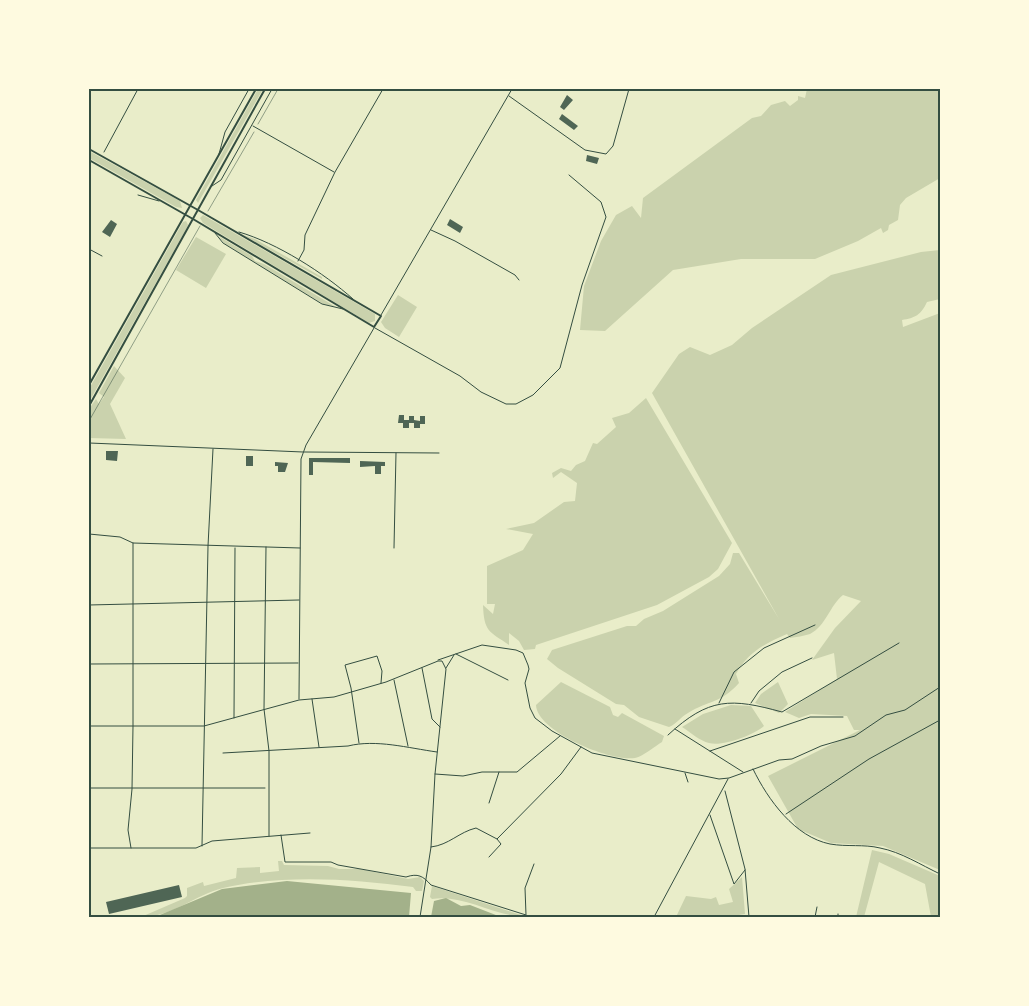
<svg xmlns="http://www.w3.org/2000/svg" width="1029" height="1006" font-family="'Fira Sans',sans-serif">
  <style>
    .green { fill: #cad2ad }
    .water { fill: #a3b18a }
    .building { fill: #4f6655 }
    .lines { fill: none; stroke-linecap: round; stroke-linejoin: round }
    .path { stroke: #344e41; stroke-width: 0.5 }
    .minor { stroke: #344e41; stroke-width: 1 }
    .tertiary { stroke: #344e41; stroke-width: 1 }
    .secondary { stroke: #344e41; stroke-width: 2 }
    .primary { stroke: #344e41; stroke-width: 2 }
    .neatline { fill: none; stroke: #344e41; stroke-width: 2 }
  </style>
  <rect width="100%" height="100%" fill="#e9edc9"/>
  <path class="green" d="M258,89H263L198,203L196,200Z
    M807,89L823,91L825,89H940V178L906,198L900,205L898,220L889,225L888,230L883,233L881,228L858,241L815,259H741L673,270L605,331L580,330L584,286L601,241L616,215L632,206L641,218L643,198L752,118L761,116L771,105L785,101L790,106L798,100V96L805,98Z
    M89,151L180,201L182,208L176,207L89,158Z
    M203,215L375,314V321L369,323L203,223L200,218Z
    M186,221L188,225L185,231L89,402V389L183,222Z
    M243,235L255,239L322,277V279Z
    M218,236L252,256L255,261L264,264L336,307L323,304L225,244Z
    M196,237L226,254L206,288L176,270Z
    M940,250V299L927,302C921,315 915,318 902,320L903,327L940,313V870L883,846L831,843L798,829L768,776L860,730H854L847,716L811,714L799,718L785,712L837,679L834,653L812,660L835,628L861,601L843,595C830,605 826,626 810,634C804,636 796,637 790,638L787,634C764,644 748,652 736,674L739,683C720,704 709,700 688,713C680,717 677,724 669,727L639,717L624,705L616,704L558,668L547,659L552,650L627,626H636L644,619L663,611L719,576L730,564L733,553H739L779,619L652,393L679,354L690,347L710,355L732,345L752,328L831,275L921,252Z
    M398,295L417,307L399,337L385,328L381,322Z
    M114,366L125,378L110,404L126,439L89,438L91,406L96,399L99,404L104,397L99,393Z
    M646,398L732,543L718,569L709,577L657,605L542,643L536,645L535,649L524,650L519,641L509,633V645C489,631 484,632 483,605L493,614L495,604H487V566L523,550L533,534L506,529L534,523L564,502L575,501L577,483L561,472L553,478L552,473L561,468L571,471L576,465L585,461L593,443L597,444L616,427L612,418L629,413Z
    M561,682L610,707L613,715L618,717L622,713L664,736L662,742C655,746 644,756 635,758C611,762 537,732 536,705Z
    M778,682L788,704L779,713L755,703L761,694Z
    M731,705L751,706L764,726C754,735 722,747 709,743C700,741 690,732 682,727L703,714Z
    M872,850L889,854L940,876V917H931L925,884L879,862L864,917H856Z
    M278,861H282L284,865L328,866L339,869H360L408,879L420,877L424,881L422,891H416L413,887C351,879 285,874 223,888C195,895 172,917 141,917L185,898L187,896V888L203,882L204,886L236,878L237,868L260,867V873L279,871Z
    M742,877L745,914L726,917H676L686,896L711,899L716,897L719,905L733,902L729,889Z
    M432,886L527,917C495,917 464,894 432,899L430,897Z"/>
  <path class="water" d="M287,881L411,893L409,917H155L222,889Z
    M446,898L461,906L470,905L501,917H431L434,901Z"/>
  <path class="building" d="M567,95L573,100L564,110L560,107Z
    M562,114L578,126L574,130L559,119Z
    M587,155L599,158L597,164L586,161Z
    M450,219L463,227L460,233L447,225Z
    M111,220L117,224L110,237L102,232Z
    M399,415H404V420H409V416H414V420L420,421V416H425V424H420V428H414V423H409V428H403V423H398Z
    M106,451H118L117,461L106,460Z
    M246,456H253V466H246Z
    M309,458H350V463L313,462V475H309Z
    M360,461L385,462V466H381V474H375V466L360,467Z
    M275,462L288,463L285,472H278V466H275Z
    M179,885L182,897L109,914L106,902Z"/>
  <g class="lines">
    <path class="path" d="M258,124L278,89
      M208,211L254,132
      M89,421L200,226"/>
    <path class="minor" d="M509,96L585,150L606,154L613,146L629,89
      M253,126L334,172
      M104,152L138,89
      M219,154L225,132L249,89
      M212,186L221,180L272,89
      M138,195L159,201
      M431,230L455,241L515,275L519,280
      M239,232C277,243 324,273 353,299
      M215,233L223,243L322,304L343,309
      M89,249L102,256
      M298,261L304,250L305,235L335,172L383,89
      M375,328L460,376L481,392L506,404H516L533,395L560,368L582,285L606,217L601,202L569,175
      M304,452L439,453
      M89,534L120,537L133,543L300,548
      M266,547L264,709L269,751V836
      M394,548L396,453
      M89,605L299,600
      M456,654L508,680
      M438,660L482,645L516,650L523,653L528,665L529,669L525,683L530,708L535,718L552,731L592,753L719,779L729,778L779,760L792,759L821,746L855,736L886,715L905,710L940,687
      M89,664L298,663
      M422,668L432,719L440,727
      M446,668L454,655
      M394,680L408,746
      M312,699L319,747
      M719,703L734,672L764,648L815,625
      M751,703L759,691L782,672L812,658
      M234,718L235,548
      M675,729L743,772
      M668,735C709,697 731,698 782,712L899,643
      M359,743L351,688L345,665L377,656L382,671L381,683
      M710,751L810,717H843
      M223,753L348,746C376,739 408,748 437,752
      M753,769C768,800 795,837 830,844C847,847 864,844 880,848C901,852 921,865 940,874
      M685,773L688,782
      M435,774L463,776L482,772H517L560,736
      M89,788H265
      M725,791L745,869L749,917
      M489,803L499,772
      M786,814L869,759L940,720
      M710,815L734,884L745,870
      M281,835L285,862H331L338,865L406,877C418,873 423,876 431,885L526,915L525,888L534,864
      M202,846L208,546L213,449
      M431,847C449,845 459,832 476,828L497,839
      M89,848H196L212,841L310,833
      M131,848L128,830L132,789L133,726V543
      M489,857L501,844L497,839L561,774L581,747
      M654,917L728,779
      M815,917L817,907
      M838,917V914"/>
    <path class="tertiary" d="M381,315L512,89
      M89,443L303,452
      M299,699L301,459L306,445L374,328
      M89,726H204L299,700L334,697L386,682L438,661H442L446,669L435,774L431,847L420,917"/>
    <path class="secondary" d="M193,219L374,327L381,316L198,210"/>
    <path class="primary" d="M89,149L198,210
      M89,160L193,219
      M89,385L256,89
      M89,406L265,89"/>
  </g>
  <rect width="1029" height="1006" fill="none" stroke="#fefae0" stroke-width="180"/>
  <rect x="90" y="90" width="849" height="826" class="neatline"/>
</svg>
